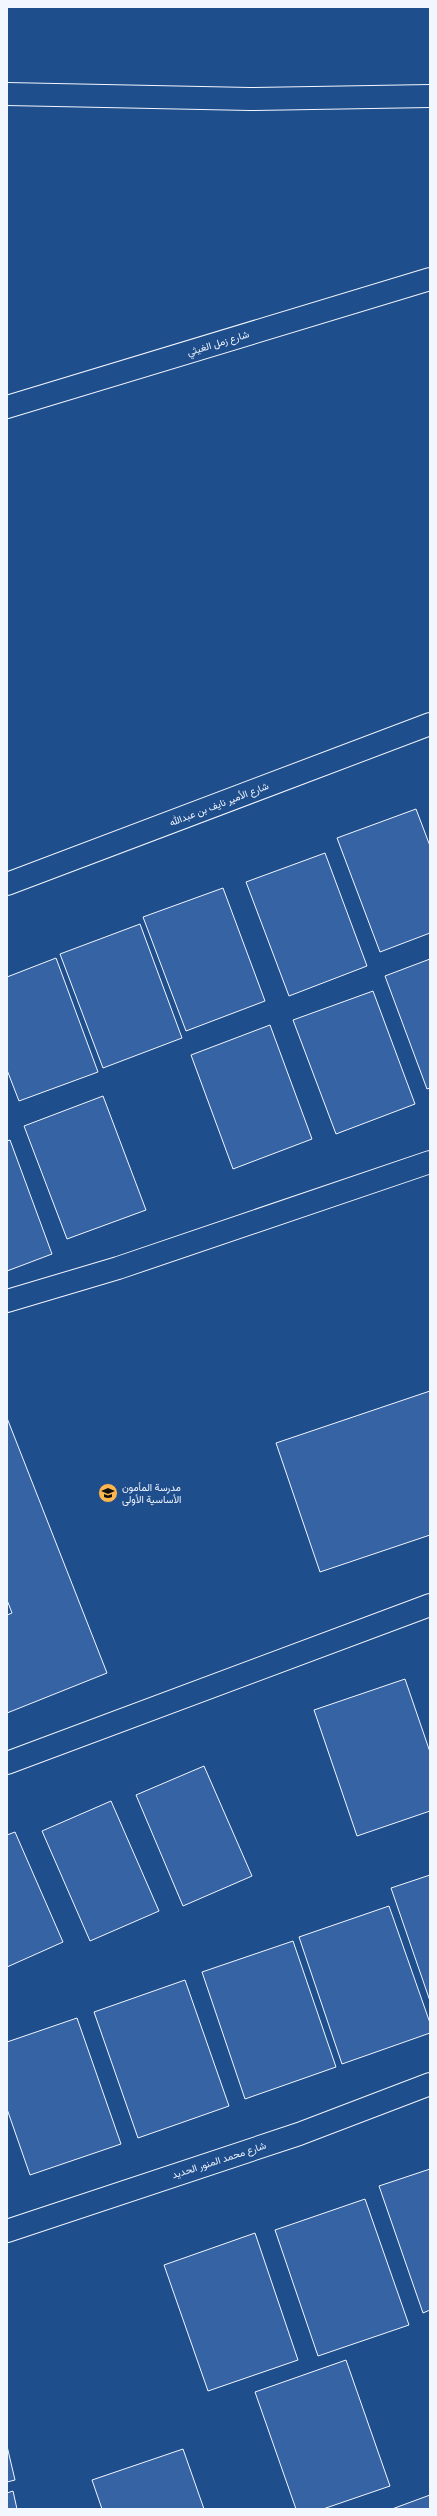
<svg xmlns="http://www.w3.org/2000/svg" width="437" height="2516" font-family="'IBM Plex Sans',Vazirmatn,sans-serif">
  <style>
    .building { fill: #3563a3; stroke: #f2f6ff }
    .lines { fill: none; stroke-linecap: round; stroke-linejoin: round }
    .minor-casing { stroke: #f2f6ff; stroke-width: 24 }
    .tertiary-casing { stroke: #f2f6ff; stroke-width: 24 }
    .minor { stroke: #1f4e8c; stroke-width: 22 }
    .tertiary { stroke: #1f4e8c; stroke-width: 22 }
    .labels { text-anchor: middle; dominant-baseline: central; stroke-width: 3; stroke-linejoin: round; paint-order: stroke }
    .street-label { font-size: 10px; fill: #f2f6ff; stroke: #1f4e8c }
    .poi-label { font-size: 10px; fill: #f2f6ff; stroke: #1f4e8c; text-anchor: start }
  </style>
  <rect width="100%" height="100%" fill="#1f4e8c"/>
  <path class="building" d="M416,809L430,846V933L380,952L337,838Z
    M325,853L367,966L289,996L246,882Z
    M223,888L265,1001L186,1031L143,917Z
    M140,924L182,1038L103,1068L60,954Z
    M56,958L98,1072L19,1101L7,1070V977Z
    M430,959V1088L427,1089L385,976Z
    M373,991L415,1104L336,1134L293,1020Z
    M270,1025L312,1139L233,1169L191,1055Z
    M103,1096L146,1210L67,1239L24,1126Z
    M10,1140L52,1254L7,1271V1141Z
    M430,1391V1535L320,1572L276,1443Z
    M7,1418L107,1673L7,1713V1615L12,1613L7,1600Z
    M405,1679L430,1752V1811L357,1836L314,1710Z
    M204,1766L252,1876L183,1906L136,1795Z
    M111,1801L159,1911L90,1941L42,1831Z
    M15,1832L63,1942L7,1967V1835Z
    M430,1875V2001L391,1888Z
    M389,1906L430,2023V2033L342,2064L299,1937Z
    M293,1941L336,2067L245,2099L202,1972Z
    M185,1980L229,2106L138,2138L94,2012Z
    M77,2018L121,2144L30,2175L7,2109V2042Z
    M430,2169V2310L423,2313L379,2186Z
    M365,2199L409,2325L318,2356L275,2230Z
    M255,2233L298,2360L208,2391L164,2265Z
    M346,2360L390,2486L323,2509H296L255,2392Z
    M7,2446L15,2480L7,2482Z
    M183,2449L204,2509H102L92,2480Z
    M13,2491L17,2509H7V2493Z
    M430,2495V2509H392Z"/>
  <g class="lines">
    <defs>
      <path id="minor" d="M7,94L250,99L430,96
        M7,1301L118,1268L430,1162
        M7,1763L430,1605"/>
      <path id="tertiary" d="M7,407L430,279
        M7,884L430,724
        M7,2231L299,2134L430,2084"/>
    </defs>
    <use href="#minor" class="minor-casing"/>
    <use href="#tertiary" class="tertiary-casing"/>
    <use href="#minor" class="minor"/>
    <use href="#tertiary" class="tertiary"/>
  </g>
  <defs>
    <symbol id="school-disc" viewBox="-11 -11 22 22"><circle r="9.5" fill="#ffb74d" stroke="#1f4e8c"/><path d="M0-5L7-2L0 1L-7-2ZM-4 1L0 2.5L4 1V4Q0 6-4 4Z" fill="#111"/></symbol>
  </defs>
  <g fill-rule="evenodd">
    <use href="#school-disc" x="97" y="1482" width="22" height="22"/>
  </g>
  <g class="labels">
    <g class="street-label">
      <text transform="translate(218 343) rotate(-17)">شارع زمل الغيثي</text>
      <text transform="translate(219 804) rotate(-21)">شارع الأمير نايف بن عبدالله</text>
      <text transform="translate(219 2160) rotate(-18)">شارع محمد المنور الحديد</text>
    </g>
    <g class="poi-label">
      <text x="122" y="1487">مدرسة المأمون<tspan x="122" dy="12">الأساسية الأولى</tspan></text>
    </g>
  </g>
  <rect width="437" height="2516" fill="none" stroke="#f2f6ff" stroke-width="16"/>
</svg>
